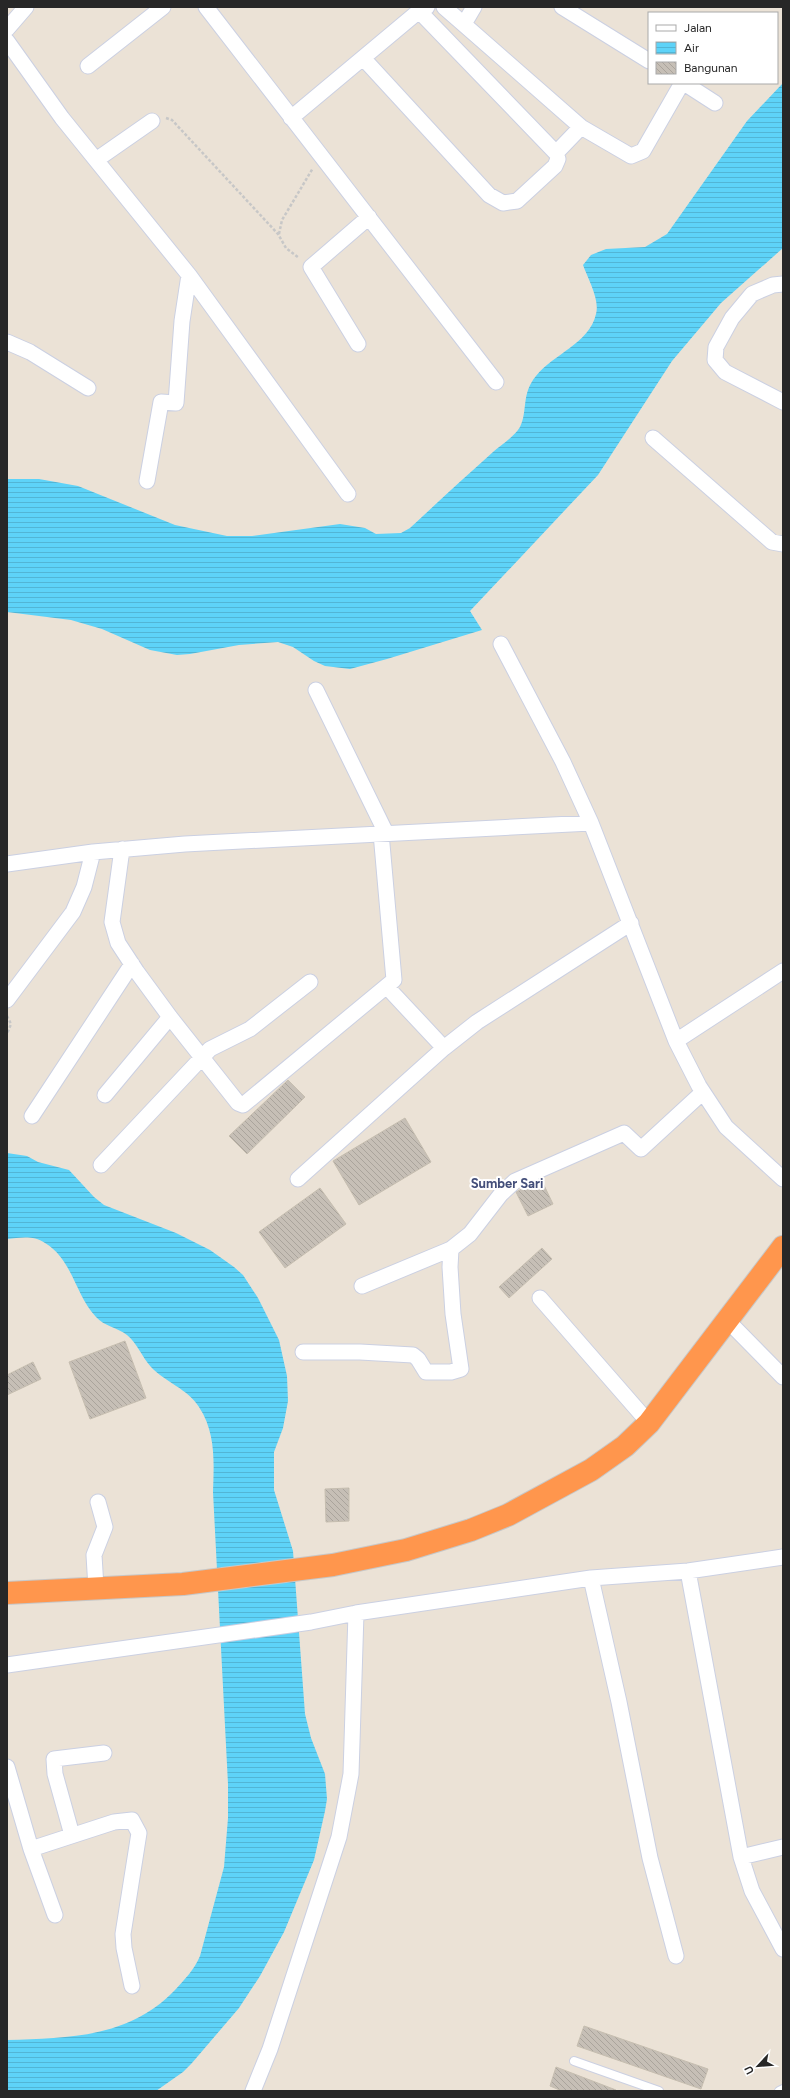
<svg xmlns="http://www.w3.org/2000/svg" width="790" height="2098" font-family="Figtree,sans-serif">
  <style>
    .water { fill: url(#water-rules) }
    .building { fill: url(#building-back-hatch); stroke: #c6beb0 }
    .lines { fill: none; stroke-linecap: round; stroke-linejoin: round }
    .lane-casing { stroke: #cbd0e2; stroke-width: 10 }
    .street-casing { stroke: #cbd0e2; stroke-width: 17 }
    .highway-casing { stroke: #c7c7c7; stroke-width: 24 }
    .path { stroke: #c7c7c7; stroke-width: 2.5; stroke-dasharray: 3 2; stroke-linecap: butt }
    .lane { stroke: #fff; stroke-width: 8 }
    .street { stroke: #fff; stroke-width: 15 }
    .highway { stroke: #ff964d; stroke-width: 22 }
    .labels { text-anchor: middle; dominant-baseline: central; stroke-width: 4; stroke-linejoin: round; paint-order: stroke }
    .quarter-label { font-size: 13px; font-weight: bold; fill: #444f7a; stroke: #fff }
  </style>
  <defs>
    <pattern id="water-rules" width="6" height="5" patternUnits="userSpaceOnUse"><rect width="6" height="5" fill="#5ed3f8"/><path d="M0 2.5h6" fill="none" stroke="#52b5d5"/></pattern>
    <pattern id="building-back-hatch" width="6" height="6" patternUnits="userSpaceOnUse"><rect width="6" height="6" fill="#c6bfb6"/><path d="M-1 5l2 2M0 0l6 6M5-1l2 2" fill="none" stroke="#aaa49c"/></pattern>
  </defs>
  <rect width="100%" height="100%" fill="#ebe2d6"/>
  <path class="water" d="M783,83V248L721,303L672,361L598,475L470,611L482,630L387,659L350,669L325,666L314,661L293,647L278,642L239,645L190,654L177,655L150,650L102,629L71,620L7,612V479H39L78,486L175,525L227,536H252L340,524L365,528L376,534L401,533L410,528C438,502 465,477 493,452C501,445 515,436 520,427C528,411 521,394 536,376C553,354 589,344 596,314C600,300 588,279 583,265L591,255L606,249L645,247L667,234L747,121Z
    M7,1153L27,1156L38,1162L69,1170L94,1197L104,1205L176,1233L210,1250L234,1267L243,1275L258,1298L279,1340L287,1376L288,1401L283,1428L274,1452V1490L293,1551L305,1714L311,1738L325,1774L327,1799L325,1811L314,1860L284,1932L260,1976L239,2008L192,2063L183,2072L156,2091H7V2040C69,2038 129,2038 175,1990C185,1979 194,1970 200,1956L224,1867L228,1818V1784L213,1492C214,1462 216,1433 199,1407C188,1389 165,1382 151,1367C142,1357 137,1343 127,1335C118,1328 104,1326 96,1317C75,1295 73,1260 45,1243C33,1235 20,1238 7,1239Z"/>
  <path class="building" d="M288,1080L305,1097L247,1154L229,1136Z
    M405,1118L431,1162L359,1205L333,1161Z
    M541,1179L553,1204L528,1216L516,1192Z
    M320,1188L346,1224L285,1268L259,1232Z
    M542,1248L552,1259L509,1298L499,1287Z
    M125,1341L146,1398L90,1419L69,1362Z
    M33,1362L41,1379L7,1395V1375Z
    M349,1488V1521L326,1522L325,1489Z
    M584,2026L708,2069L701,2089L577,2046Z
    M556,2067L616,2090V2091H562L550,2086Z"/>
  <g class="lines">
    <defs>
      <path id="lane" d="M574,2061L659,2091
        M779,2091L783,2089"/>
      <path id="street" d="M206,7L496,382
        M444,7L581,127L631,156L643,151L682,83
        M562,7L649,61
        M464,24L474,7
        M7,29L26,7
        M7,41L62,118L189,275L348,494
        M363,58L489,195L503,203L517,201L555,166L558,159L556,153L419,11
        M88,66L163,7
        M684,83L715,103
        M291,118L419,11L427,7
        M556,153L581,127
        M96,160L152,121
        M783,284L773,285L752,294L732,318L716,347L715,360L725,372L783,402
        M7,342L30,352L88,388
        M358,344L311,267L369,217
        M653,438L772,542L783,544
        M147,481L161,402L176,403L182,321L189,275
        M501,644L563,762L591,823L676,1041L699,1086L726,1127L783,1179
        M316,690L386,833
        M122,849L112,922L118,943L137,972L170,1017L238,1103L243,1105L394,980L381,833
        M7,864L93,852L185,844L591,823
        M387,987L444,1048
        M7,1000L73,912L84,887L93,852
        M676,1041L783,971
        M105,1095L170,1017
        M32,1116L132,964
        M101,1165L210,1049L250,1029L310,982
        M298,1179L444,1048L477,1022L631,923
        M362,1286L451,1249
        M540,1298L649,1423
        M727,1320L783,1377
        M303,1352H360L413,1355L418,1359L426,1372H451L461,1369L453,1314L450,1267L451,1249L470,1234L501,1194L515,1181L624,1133L641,1149L703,1092
        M688,1571L741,1857L752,1891L783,1949
        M591,1578L619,1702L650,1858L676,1956
        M96,1588L94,1555L105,1527L98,1502
        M7,1665L311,1622L356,1613L591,1578L688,1571L783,1557
        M7,1767L31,1849L55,1915
        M72,1835L55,1774L54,1759L104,1753
        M31,1849L114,1822L132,1820L139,1833L123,1934L124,1948L132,1986
        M741,1857L783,1847
        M253,2091L270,2049L339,1837L351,1774L356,1613"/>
      <path id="highway" d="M7,1593L183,1584L333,1565L406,1550L471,1530L508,1515L591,1470L625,1446L649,1423L783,1247"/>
    </defs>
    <use href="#lane" class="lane-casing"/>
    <use href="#street" class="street-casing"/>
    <use href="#highway" class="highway-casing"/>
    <path class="path" d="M166,118L172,120L278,234L286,248L299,258
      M279,234L282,220L313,168
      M7,1016L11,1024L7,1034"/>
    <use href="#lane" class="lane"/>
    <use href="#street" class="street"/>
    <use href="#highway" class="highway"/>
  </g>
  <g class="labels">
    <g class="quarter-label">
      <text x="507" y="1183">Sumber Sari</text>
    </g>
  </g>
  <rect width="790" height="2098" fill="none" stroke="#272727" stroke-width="16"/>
  <rect x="648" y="12" width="130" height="72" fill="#ffffff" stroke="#a9a9a9"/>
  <rect x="656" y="25" width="20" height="6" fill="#ffffff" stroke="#a9a9a9"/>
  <text x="684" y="32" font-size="12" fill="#272727">Jalan</text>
  <rect x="656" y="42" width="20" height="12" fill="url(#water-rules)" stroke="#a9a9a9"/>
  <text x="684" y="52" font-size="12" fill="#272727">Air</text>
  <rect x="656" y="62" width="20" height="12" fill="url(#building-back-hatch)" stroke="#a9a9a9"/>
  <text x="684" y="72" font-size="12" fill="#272727">Bangunan</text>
  <g transform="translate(758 2066) rotate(244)" stroke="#ffffff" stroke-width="3" paint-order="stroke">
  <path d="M0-3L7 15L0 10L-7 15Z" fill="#272727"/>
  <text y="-6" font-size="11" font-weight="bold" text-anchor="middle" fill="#272727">U</text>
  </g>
</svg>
